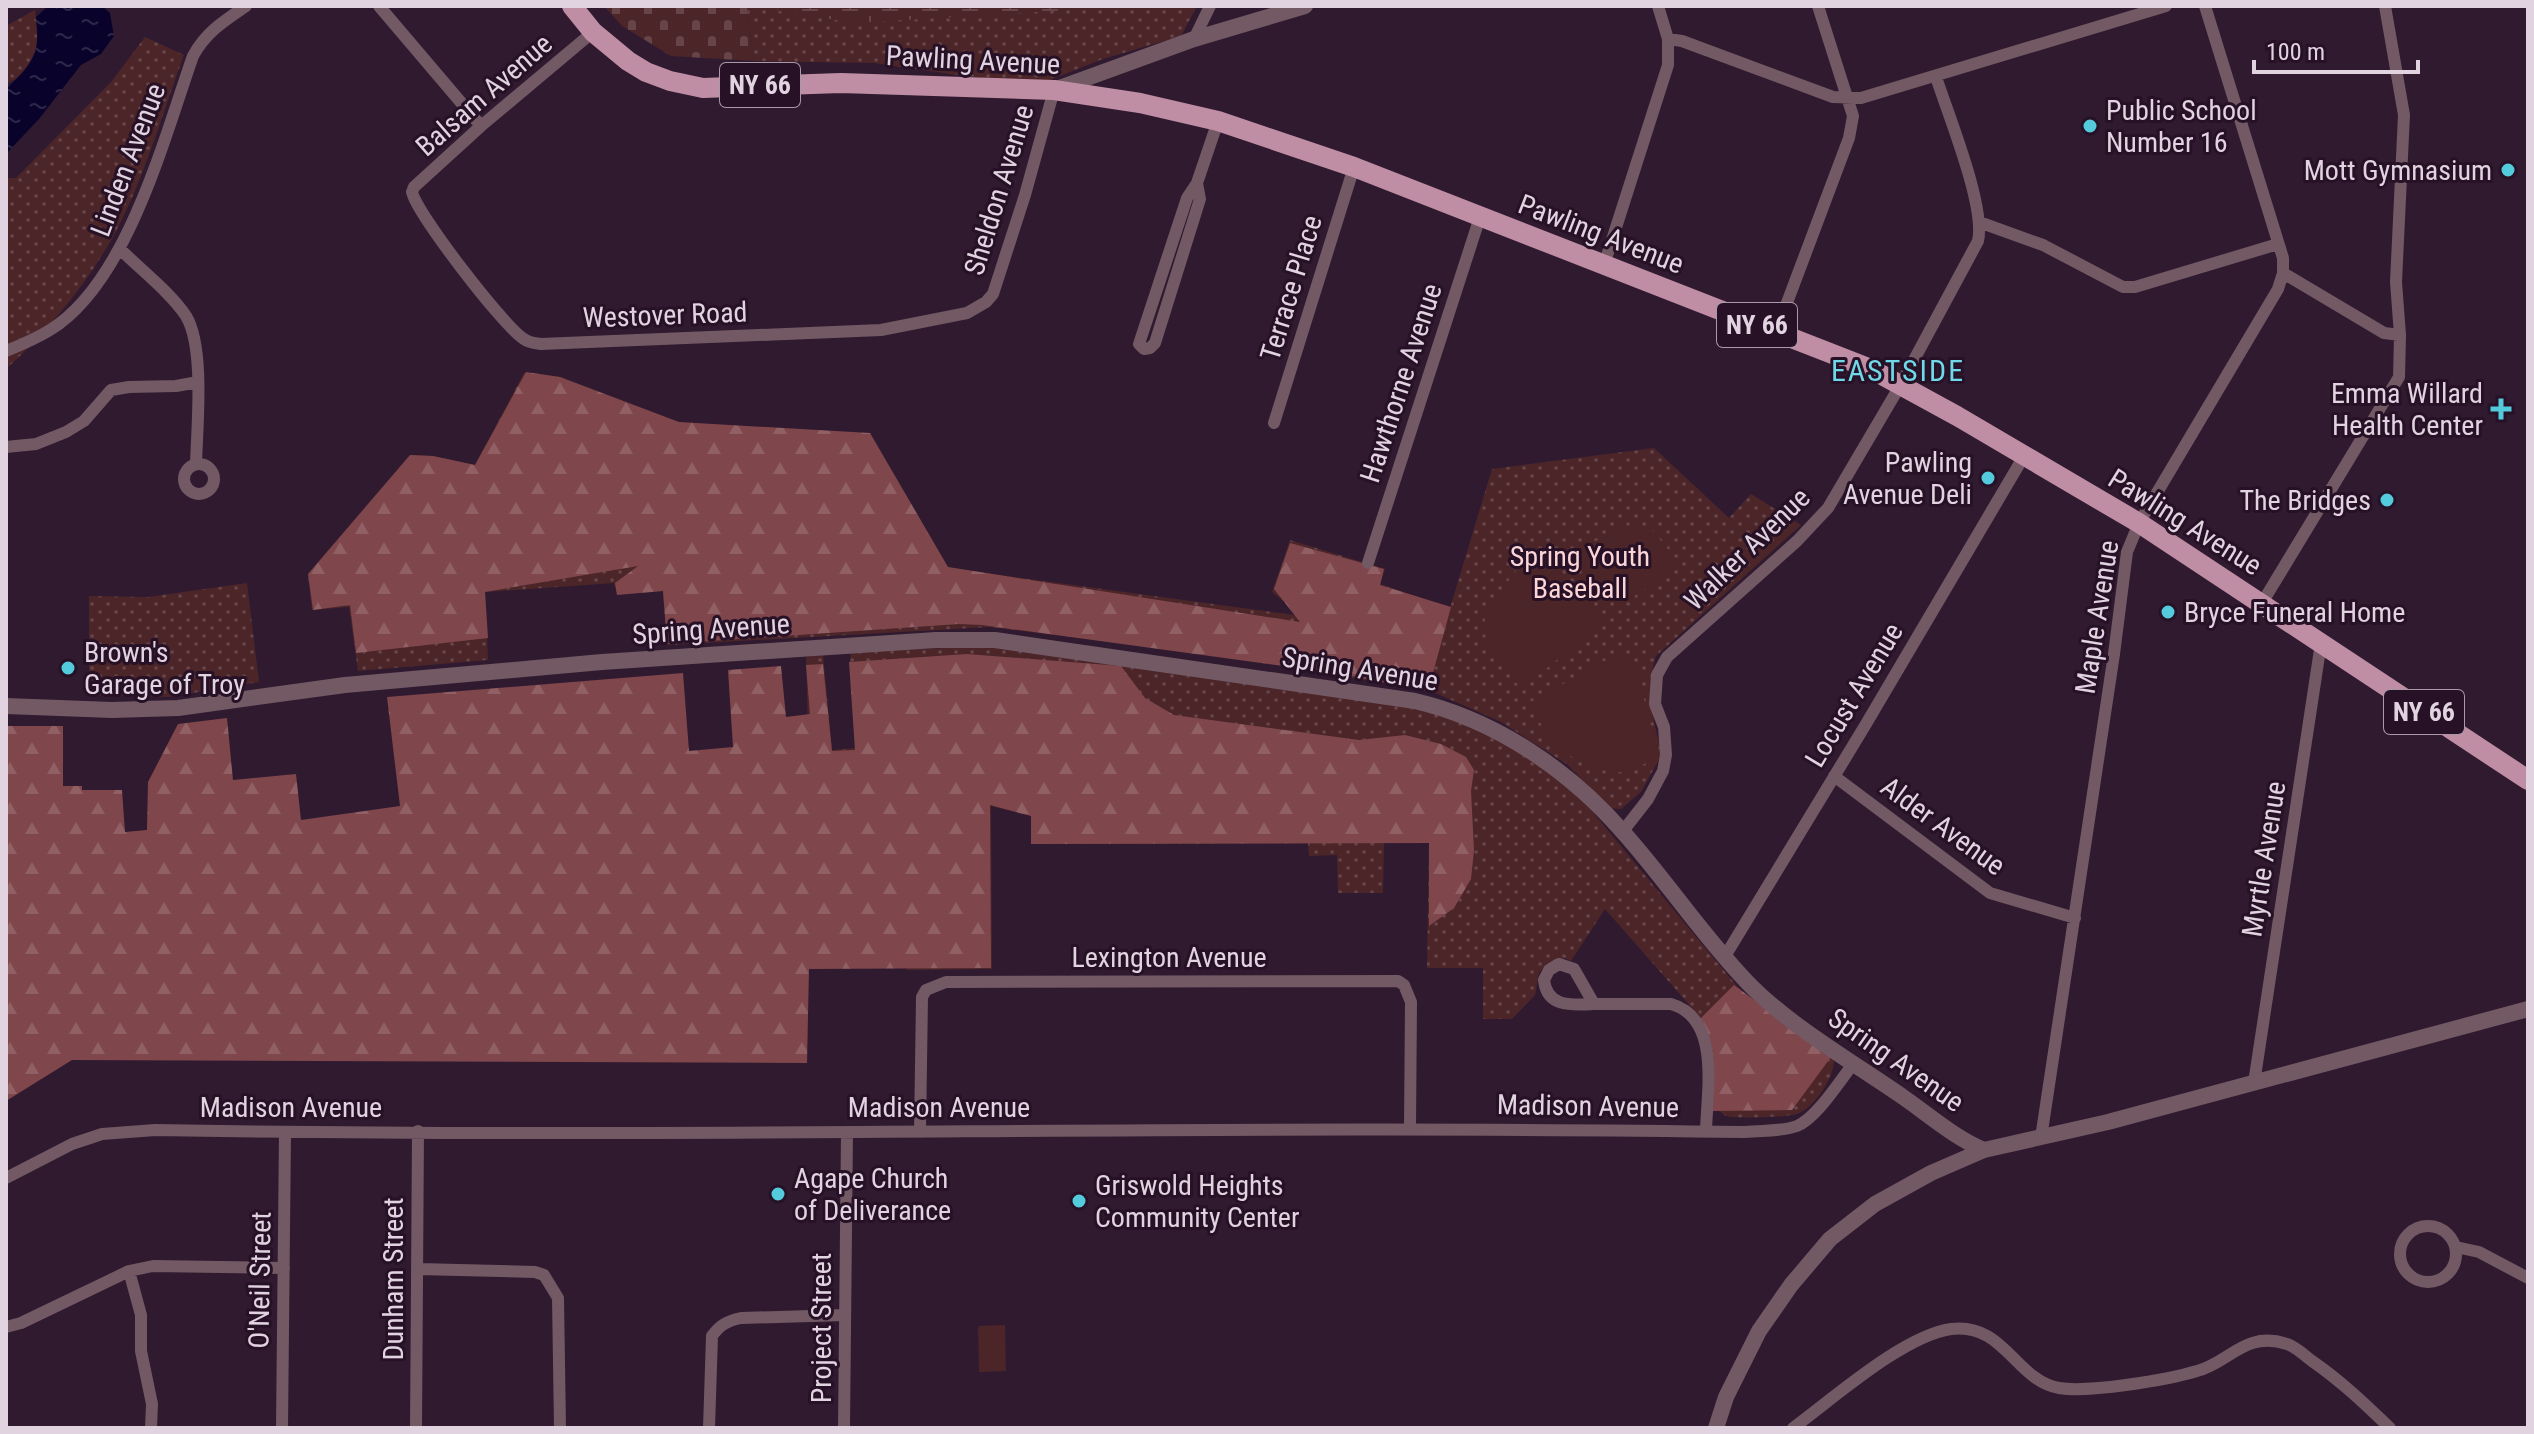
<svg xmlns="http://www.w3.org/2000/svg" width="2534" height="1434" font-family="'Roboto Condensed',sans-serif">
  <style>
    .grass { fill: url(#grass-dots) }
    .forest { fill: url(#forest-firs) }
    .wetland { fill: url(#wetland-marsh) }
    .cemetery { fill: url(#cemetery-stones) }
    .garden { fill: #4c2529 }
    .water { fill: url(#water-ripples) }
    .lines { fill: none; stroke-linecap: round; stroke-linejoin: round }
    .minor { stroke: #725964; stroke-width: 12 }
    .tertiary { stroke: #725964; stroke-width: 16 }
    .primary { stroke: #c08ea4; stroke-width: 20 }
    .poi-dot { fill: #53cbdc; stroke: #261126; stroke-width: 3 }
    .labels { text-anchor: middle; dominant-baseline: central; stroke-width: 6; stroke-linejoin: round; paint-order: stroke }
    .shield { fill: #261126; stroke: #aa99a9; stroke-width: 2 }
    .shield-label { font-size: 26px; font-weight: bold; fill: #e2d3e1 }
    .street-label { font-size: 28px; fill: #e2d3e1; stroke: #261126 }
    .poi-label { font-size: 28px; fill: #e2d3e1; stroke: #261126; text-anchor: start }
    .park-label { font-size: 28px; fill: #fcd5d7; stroke: #261126 }
    .neighbourhood-label { font-size: 30px; letter-spacing: 2px; fill: #6fd9e9; stroke: #261126 }
  </style>
  <defs>
    <pattern id="grass-dots" width="8" height="8" patternUnits="userSpaceOnUse" patternTransform="scale(2)"><rect width="8" height="8" fill="#4c2529"/><path d="M2 2h.1M6 6h.1" fill="none" stroke="#664448" stroke-width="1.8" stroke-linecap="round"/></pattern>
    <pattern id="forest-firs" width="22" height="20" patternUnits="userSpaceOnUse" patternTransform="scale(2)"><rect width="22" height="20" fill="#7f464b"/><path d="M5 1l3.5 6h-7zM16 11l3.5 6h-7z" fill="#916065"/></pattern>
    <pattern id="wetland-marsh" width="20" height="14" patternUnits="userSpaceOnUse" patternTransform="scale(2)"><rect width="20" height="14" fill="#4c2529"/><path d="M1 5h8M5 5V1M11 12h8M15 12V8" fill="none" stroke="#664448"/></pattern>
    <pattern id="cemetery-stones" width="16" height="16" patternUnits="userSpaceOnUse" patternTransform="scale(2)"><rect width="16" height="16" fill="#4c2529"/><path d="M2 7V4a2 2 0 0 1 4 0v3zM10 15v-3a2 2 0 0 1 4 0v3z" fill="#664448"/></pattern>
    <pattern id="water-ripples" width="26" height="14" patternUnits="userSpaceOnUse" patternTransform="scale(2)"><rect width="26" height="14" fill="#09032c"/><path d="M2 4q2-2 4 0t4 0M15 11q2-2 4 0t4 0" fill="none" stroke="#2d274a"/></pattern>
  </defs>
  <rect width="100%" height="100%" fill="#301a30"/>
  <path class="grass" d="M747,6H1197L1181,36L1103,59L1042,83L964,76L874,63L754,61Z
    M35,10L39,67L6,84V26Z
    M145,37L184,55C163,112 142,185 113,237C85,286 48,331 6,369V178H16L111,82Z
    M524,373L561,377L948,568L1302,616L1272,592L1290,540L1385,569L1380,584L1450,608L1492,469L1654,448L1729,518L1751,494L1801,525L1656,656C1645,691 1653,720 1662,754L1641,792L1621,809L1609,808L1568,765L1501,722L1440,695L1428,690L1344,677L1260,660L990,627L667,645L663,591L617,594L614,583L485,592L488,660L358,671L349,607L312,610L308,575L411,455L433,456L475,465Z
    M247,583L259,682L169,697L89,695V596L148,597Z
    M991,646L1431,710C1479,729 1529,752 1568,788C1576,795 1583,803 1591,810L1746,997L1834,1058C1835,1077 1815,1107 1797,1114C1788,1117 1734,1119 1727,1116C1723,1115 1720,1111 1716,1109L1714,1047L1707,1025L1605,909L1571,961L1564,958L1546,964L1539,973L1535,995L1512,1019H1483V968H1427L1429,843H1384L1383,893H1338L1337,855L1309,856L1308,843L1031,844V816L991,806L992,969L907,970L906,798L810,799L806,657L823,655L832,750L856,748L850,662L851,652Z"/>
  <path class="forest" d="M526,372L560,377L679,422L870,433L948,567L1300,622L1274,589L1290,543L1384,569L1380,585L1451,607L1428,691L1335,673L982,625L959,624L667,644L663,591L617,595L615,583L638,566L485,592L488,638L356,653L350,605L313,610L308,574L410,455L433,456L475,465Z
    M967,654L1121,666L1145,698L1174,715L1359,740L1405,735L1441,744L1466,757L1474,770L1471,791L1474,850L1471,879L1454,908L1429,926V843L1031,844V816L990,805L991,968L809,969L807,1063L72,1060L6,1101V726H63V786H82V790H122L125,832L147,830L148,782L178,724L227,718L233,780L296,774L301,820L400,806L387,697L683,673L689,751L733,747L728,670L781,666L786,717L810,714L806,665L823,664L832,751L855,750L849,662Z
    M1734,985L1831,1057L1792,1110L1713,1111C1713,1081 1719,1044 1700,1019Z"/>
  <path class="wetland" d="M773,6H1072L1067,10L855,23L779,11Z"/>
  <path class="cemetery" d="M604,6H747L754,61L671,56L622,26Z"/>
  <path class="garden" d="M1636,522L1653,531L1681,565L1624,603L1578,556L1594,542Z
    M1530,553L1599,617L1598,627L1521,689C1510,672 1487,650 1484,629C1481,611 1519,568 1530,553Z
    M1615,655L1634,661L1659,756L1631,771L1611,773L1572,757L1552,743L1529,703Z
    M1005,1325L1006,1371L979,1372L978,1326Z"/>
  <path class="water" d="M48,6H102L110,13L114,36L101,54L81,65L39,119L6,154V89C32,64 41,54 36,17Z"/>
  <g class="lines">
    <path class="minor" d="M379,6L481,126
      M593,32L481,126L414,187L412,192C417,214 504,327 524,339C529,343 535,343 541,344L881,330L967,313L986,302L993,294L1025,195L1054,90
      M1194,39L1210,6
      M1668,39L1682,41L1833,97L1861,98L2166,6
      M1197,183L1200,199L1155,343L1150,348L1144,349L1139,344L1187,198L1197,183L1218,121
      M1979,222L2043,245L2123,287H2135L2278,244
      M120,249C140,269 171,293 186,316C205,347 197,427 196,464
      M1604,265L1668,65V39L1658,6
      M2283,273L2384,333L2400,335
      M1776,332L1849,138L1853,116L1818,6
      M6,351C21,345 37,338 50,330C127,283 164,138 193,56C206,32 224,21 246,6
      M1274,423L1354,167
      M6,447L36,444L66,432L84,421L111,390L129,387L176,386L198,382
      M184 479a15 15 0 1 1 30 0a15 15 0 1 1-30 0Z
      M1368,563L1480,217
      M2262,603L2399,377L2400,335L2396,282L2404,115L2385,6
      M1834,776L1990,893L2075,918
      M1623,831L1648,799L1663,771L1666,755L1664,727L1655,704L1657,675L1667,657L1797,541L1828,508L1901,384L1978,241C1986,207 1948,114 1936,77
      M1724,958L1866,724L2024,456
      M1559,964L1574,969L1594,1004C1572,1005 1547,1008 1544,980L1549,970Z
      M1594,1004H1671C1721,1018 1707,1091 1706,1131
      M2254,1083L2321,643
      M920,1132L922,997L926,990L946,982L1398,981L1404,985L1411,1002L1410,1128
      M2041,1138L2114,654L2127,552L2139,523L2278,289L2283,273V258L2205,6
      M6,1178L72,1144L102,1134L155,1130C685,1139 1215,1124 1745,1132C1762,1130 1781,1132 1797,1126C1817,1118 1840,1080 1854,1063
      M2400 1254a28 28 0 1 1 56 0a28 28 0 1 1-56 0Z
      M2456,1247L2479,1252L2528,1278
      M418,1269L535,1272L544,1275L558,1298L560,1428
      M129,1271L141,1315V1351L152,1404L151,1428
      M6,1327L21,1323L129,1271L153,1266L284,1268
      M282,1428L285,1132
      M416,1428L418,1131
      M709,1428L712,1336C720,1325 727,1321 741,1318L844,1315
      M844,1428L847,1132
      M1793,1428C1834,1398 1903,1336 1951,1329C2004,1322 2016,1381 2059,1388C2088,1393 2167,1380 2197,1371C2229,1363 2245,1330 2287,1344C2296,1347 2304,1355 2312,1361C2341,1381 2365,1404 2390,1428"/>
    <path class="tertiary" d="M1054,90L1194,39L1305,6
      M6,706L112,710L178,708L345,685L602,662L936,640H995L1415,701C1496,720 1569,770 1623,832C1666,880 1702,935 1747,982C1787,1024 1854,1063 1903,1097C1929,1115 1955,1138 1984,1150
      M1716,1428L1726,1397L1759,1331L1791,1285L1830,1239L1875,1204L1931,1173L1984,1150L2108,1122L2528,1009"/>
    <path class="primary" d="M572,6L593,32L628,61L646,72L670,81L703,88L841,83L1054,90L1140,103L1218,121L1354,167L1871,369L1957,416L2139,523L2528,780"/>
  </g>
  <g class="poi-dot">
    <circle cx="2090" cy="126" r="8"/>
    <circle cx="2508" cy="170" r="8"/>
    <path d="M2497 397h8v8h8v8h-8v8h-8v-8h-8v-8h8z"/>
    <circle cx="1988" cy="478" r="8"/>
    <circle cx="2387" cy="500" r="8"/>
    <circle cx="2168" cy="612" r="8"/>
    <circle cx="68" cy="668" r="8"/>
    <circle cx="778" cy="1194" r="8"/>
    <circle cx="1079" cy="1201" r="8"/>
  </g>
  <g class="labels">
    <g class="shield">
      <rect x="720" y="63" width="80" height="44" rx="6"/>
      <rect x="1717" y="303" width="80" height="44" rx="6"/>
      <rect x="2384" y="690" width="80" height="44" rx="6"/>
    </g>
    <g class="shield-label">
      <text x="760" y="85">NY 66</text>
      <text x="1757" y="325">NY 66</text>
      <text x="2424" y="712">NY 66</text>
    </g>
    <g class="street-label">
      <text transform="translate(973 60) rotate(3)">Pawling Avenue</text>
      <text transform="translate(484 95) rotate(-41)">Balsam Avenue</text>
      <text transform="translate(128 160) rotate(-69)">Linden Avenue</text>
      <text transform="translate(999 190) rotate(-73)">Sheldon Avenue</text>
      <text transform="translate(1601 234) rotate(21)">Pawling Avenue</text>
      <text transform="translate(1291 288) rotate(-73)">Terrace Place</text>
      <text transform="translate(665 315) rotate(-2)">Westover Road</text>
      <text transform="translate(1401 383) rotate(-72)">Hawthorne Avenue</text>
      <text transform="translate(2185 522) rotate(32)">Pawling Avenue</text>
      <text transform="translate(1747 549) rotate(-44)">Walker Avenue</text>
      <text transform="translate(2097 617) rotate(-81)">Maple Avenue</text>
      <text transform="translate(711 629) rotate(-4)">Spring Avenue</text>
      <text transform="translate(1360 669) rotate(9)">Spring Avenue</text>
      <text transform="translate(1854 695) rotate(-59)">Locust Avenue</text>
      <text transform="translate(1943 826) rotate(36)">Alder Avenue</text>
      <text transform="translate(2264 859) rotate(-81)">Myrtle Avenue</text>
      <text x="1169" y="957">Lexington Avenue</text>
      <text transform="translate(1896 1060) rotate(35)">Spring Avenue</text>
      <text transform="translate(1588 1106) rotate(1)">Madison Avenue</text>
      <text x="291" y="1107">Madison Avenue</text>
      <text x="939" y="1107">Madison Avenue</text>
      <text transform="translate(393 1279) rotate(-90)">Dunham Street</text>
      <text transform="translate(260 1280) rotate(-89)">O'Neil Street</text>
      <text transform="translate(821 1328) rotate(-90)">Project Street</text>
    </g>
    <g class="poi-label">
      <text x="2106" y="110">Public School<tspan x="2106" dy="32">Number 16</tspan></text>
      <text x="2492" y="170" text-anchor="end">Mott Gymnasium</text>
      <text x="2483" y="393" text-anchor="end">Emma Willard<tspan x="2483" dy="32">Health Center</tspan></text>
      <text x="1972" y="462" text-anchor="end">Pawling<tspan x="1972" dy="32">Avenue Deli</tspan></text>
      <text x="2371" y="500" text-anchor="end">The Bridges</text>
      <text x="2184" y="612">Bryce Funeral Home</text>
      <text x="84" y="652">Brown's<tspan x="84" dy="32">Garage of Troy</tspan></text>
      <text x="794" y="1178">Agape Church<tspan x="794" dy="32">of Deliverance</tspan></text>
      <text x="1095" y="1185">Griswold Heights<tspan x="1095" dy="32">Community Center</tspan></text>
    </g>
    <g class="park-label">
      <text x="1580" y="556">Spring Youth<tspan x="1580" dy="32">Baseball</tspan></text>
    </g>
    <g class="neighbourhood-label">
      <text x="1898" y="370">EASTSIDE</text>
    </g>
  </g>
  <rect width="2534" height="1434" fill="none" stroke="#e2d3e1" stroke-width="16"/>
  <path d="M2254 60v12h164v-12" fill="none" stroke="#e2d3e1" stroke-width="4"/>
  <text x="2266" y="60" font-size="24" fill="#e2d3e1" stroke="#261126" stroke-width="6" paint-order="stroke">100 m</text>
</svg>
